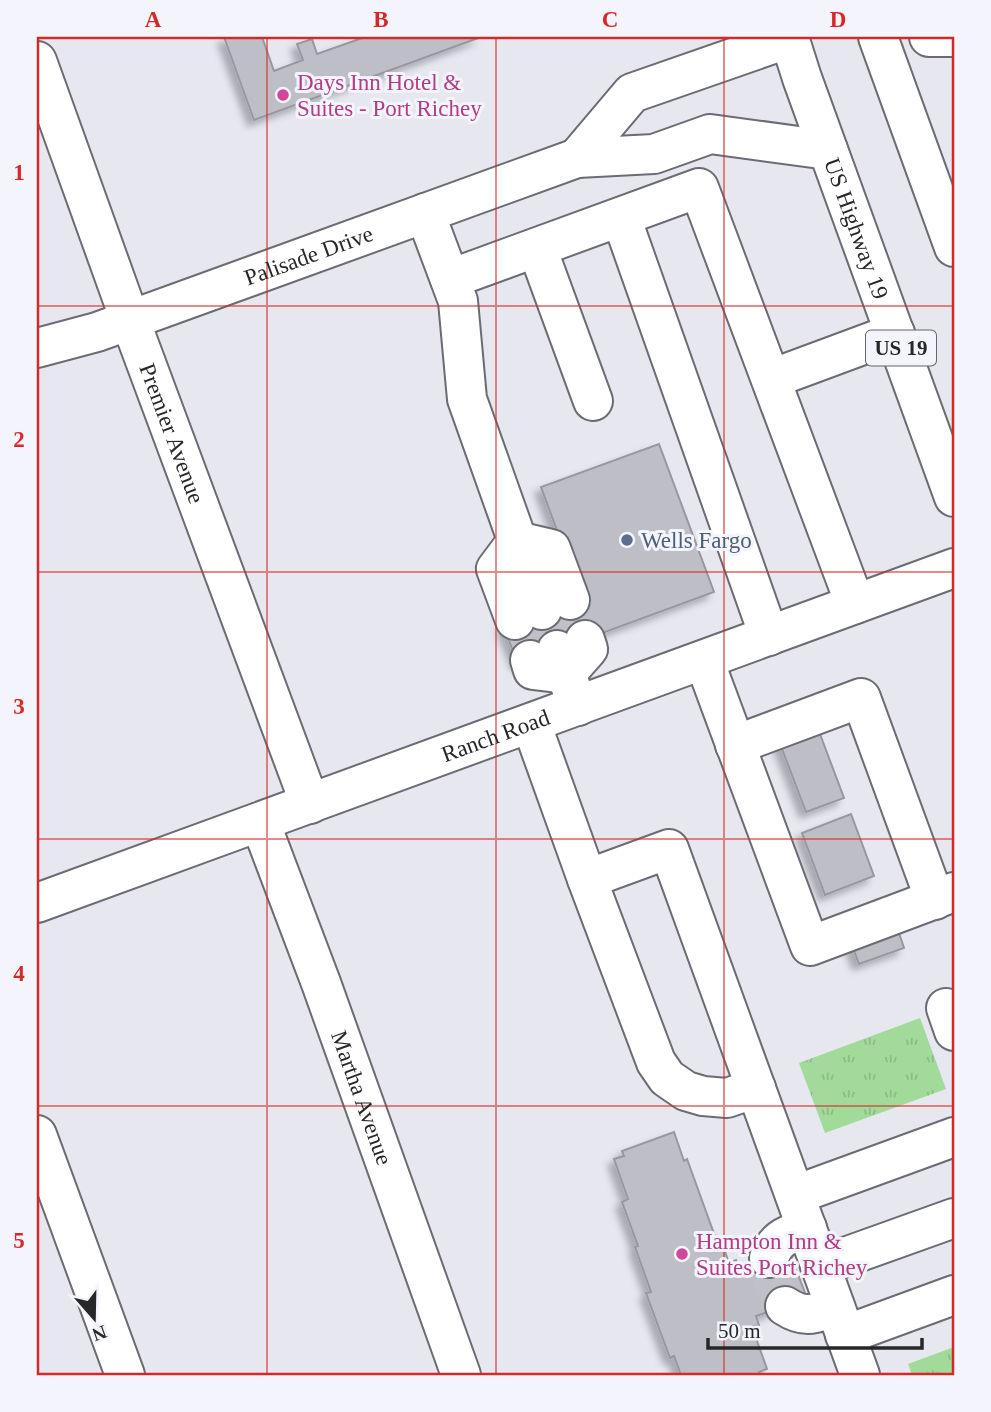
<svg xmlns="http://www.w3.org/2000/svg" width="991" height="1412" font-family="Georgia,serif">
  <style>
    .grass { fill: url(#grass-tufts) }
    .building { fill: #bebfc6; stroke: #97989f; stroke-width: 2; filter: url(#shadow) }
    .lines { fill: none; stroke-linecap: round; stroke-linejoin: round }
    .minor-tunnel { stroke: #c0c1c8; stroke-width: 38; stroke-dasharray: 38 19; stroke-linecap: butt }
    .minor-casing { stroke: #6b6c73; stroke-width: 42 }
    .highway-casing { stroke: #6b6c73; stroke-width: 42 }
    .minor { stroke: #fff; stroke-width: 38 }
    .highway { stroke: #fff; stroke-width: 38 }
    .grid { fill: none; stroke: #d62828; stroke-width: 2; stroke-opacity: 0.55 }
    .hotel-dot { fill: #d1479c; stroke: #f3f4fc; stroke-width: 2.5 }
    .service-dot { fill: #5c6f8a; stroke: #f3f4fc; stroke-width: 2.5 }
    .labels { text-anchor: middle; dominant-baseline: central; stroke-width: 6; stroke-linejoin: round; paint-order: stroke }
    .shield { fill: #f3f4fc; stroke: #646469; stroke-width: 2 }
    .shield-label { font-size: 21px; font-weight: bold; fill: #27272a }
    .hotel-label { font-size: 23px; fill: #b23c85; stroke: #f3f4fc; text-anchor: start }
    .street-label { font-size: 23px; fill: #27272a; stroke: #f3f4fc }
    .service-label { font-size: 23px; fill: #4e5e75; stroke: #f3f4fc; text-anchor: start }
    .neatline { fill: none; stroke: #d62828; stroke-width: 2.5 }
    .grid-label { font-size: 23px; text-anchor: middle; font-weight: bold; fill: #d62828 }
  </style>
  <defs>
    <pattern id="grass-tufts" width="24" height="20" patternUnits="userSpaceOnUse" patternTransform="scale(1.75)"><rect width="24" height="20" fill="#a2da9a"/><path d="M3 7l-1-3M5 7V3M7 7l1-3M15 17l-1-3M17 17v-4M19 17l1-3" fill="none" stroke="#8cbb85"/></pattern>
    <filter id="shadow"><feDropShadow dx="-6" dy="6" stdDeviation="3.5" flood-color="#0004"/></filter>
  </defs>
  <rect width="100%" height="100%" fill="#e6e7ef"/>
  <path class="grass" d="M920,1018L946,1089L825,1133L799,1063Z
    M954,1347V1375H912L908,1364Z"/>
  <path class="building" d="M224,37H262L274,71L303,60L297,44L312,39L317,54L365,37H481L254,120Z
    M659,444L714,592L518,664L503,625L581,596L541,487Z
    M817,726L844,798L806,812L779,741Z
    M851,814L874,876L825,895L802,833Z
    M897,927L904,948L859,964L851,943Z
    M674,1132L684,1161L687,1159L716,1239L720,1237L729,1263L736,1260L740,1269L789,1251L807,1298L756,1316L759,1325L752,1327L767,1369L759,1372L760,1375H681L674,1356L670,1358L646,1293L651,1292L635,1247L638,1246L622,1202L628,1199L614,1159L624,1156L622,1151Z"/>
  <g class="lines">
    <path class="minor-tunnel" d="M557,605L571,645
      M528,615L542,655
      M769,1258C770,1277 775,1290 785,1306"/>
    <defs>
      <g id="minor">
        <path d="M929,37H954"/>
        <path d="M790,38L632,93L577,158L654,154L710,134L828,150"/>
        <path id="s1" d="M37,61L130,320L310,804"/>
        <path d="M425,213L458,301L467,399L542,610"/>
        <path d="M621,217L769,636"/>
        <path d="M537,248L593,401"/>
        <path d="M450,279L699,188L855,604"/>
        <path id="s2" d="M37,348L97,332L577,158"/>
        <path d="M771,379L895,333"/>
        <path d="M517,541L551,549L570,600"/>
        <path d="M515,620L496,569L517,541"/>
        <path d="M557,650L578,706"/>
        <path d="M530,660L533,670L566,674"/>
        <path d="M704,660L810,946L954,892"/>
        <path d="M566,674L588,649L585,640"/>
        <path d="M531,723L587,879L669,849L860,1375"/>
        <path d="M735,745L861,698L935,900"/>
        <path id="s3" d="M260,822L321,983L461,1375"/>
        <path d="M587,879L656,1062L667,1078L686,1091L703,1096L727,1098L756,1088"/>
        <path id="s4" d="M37,903L954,568"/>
        <path d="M946,1008L954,1031"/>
        <path d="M37,1135L125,1375"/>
        <path d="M795,1195L954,1137"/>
        <path d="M769,1258C776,1237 788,1235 807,1228"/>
        <path d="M820,1266L954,1218"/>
        <path d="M785,1306C805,1319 814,1314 835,1307"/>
        <path d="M845,1335L954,1295"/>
      </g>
      <g id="highway">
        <path id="s5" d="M789,37L802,78L954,497"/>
        <path d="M878,37L954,247"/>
      </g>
    </defs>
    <use href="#minor" class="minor-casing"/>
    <use href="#highway" class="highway-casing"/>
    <use href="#minor" class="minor"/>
    <use href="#highway" class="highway"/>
  </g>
  <path class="grid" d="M267,37V1375M496,37V1375M724,37V1375M37,306H954M37,572H954M37,839H954M37,1106H954"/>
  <g class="hotel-dot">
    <circle cx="283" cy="95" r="7"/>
    <circle cx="682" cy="1254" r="7"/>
  </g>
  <circle class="service-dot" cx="627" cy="540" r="7"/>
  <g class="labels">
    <rect class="shield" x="866" y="330.5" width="70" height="35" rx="5"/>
    <g class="shield-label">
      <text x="901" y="348">US 19</text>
    </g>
    <g class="hotel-label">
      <text x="297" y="82">Days Inn Hotel &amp;<tspan x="297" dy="26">Suites - Port Richey</tspan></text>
      <text x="696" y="1241">Hampton Inn &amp;<tspan x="696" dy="26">Suites Port Richey</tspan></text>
    </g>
    <g class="street-label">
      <text stroke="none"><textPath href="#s5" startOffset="203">US Highway 19</textPath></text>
      <text stroke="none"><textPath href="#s2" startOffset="287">Palisade Drive</textPath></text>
      <text stroke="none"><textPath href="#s1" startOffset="396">Premier Avenue</textPath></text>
      <text stroke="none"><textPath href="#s4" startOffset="488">Ranch Road</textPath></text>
      <text stroke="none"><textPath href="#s3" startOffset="294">Martha Avenue</textPath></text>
    </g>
    <g class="service-label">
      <text x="641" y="540">Wells Fargo</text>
    </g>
  </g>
  <rect width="991" height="1412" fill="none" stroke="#f3f4fc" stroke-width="77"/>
  <g transform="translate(94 1318) rotate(160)" stroke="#f3f4fc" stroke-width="5" paint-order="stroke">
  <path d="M0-5L12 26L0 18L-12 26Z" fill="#27272a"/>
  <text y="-10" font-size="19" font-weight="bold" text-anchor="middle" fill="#27272a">N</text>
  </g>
  <path d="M708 1338v10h214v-10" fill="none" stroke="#27272a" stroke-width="3.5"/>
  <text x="718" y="1338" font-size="21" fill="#27272a" stroke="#f3f4fc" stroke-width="5" paint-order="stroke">50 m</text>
  <rect x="38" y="38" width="915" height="1336" class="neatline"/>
  <g class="grid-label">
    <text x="153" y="27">A</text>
    <text x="381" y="27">B</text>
    <text x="610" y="27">C</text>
    <text x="838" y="27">D</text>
    <text x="19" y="180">1</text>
    <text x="19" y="447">2</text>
    <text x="19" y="714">3</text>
    <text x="19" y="981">4</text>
    <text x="19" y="1248">5</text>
  </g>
</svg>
